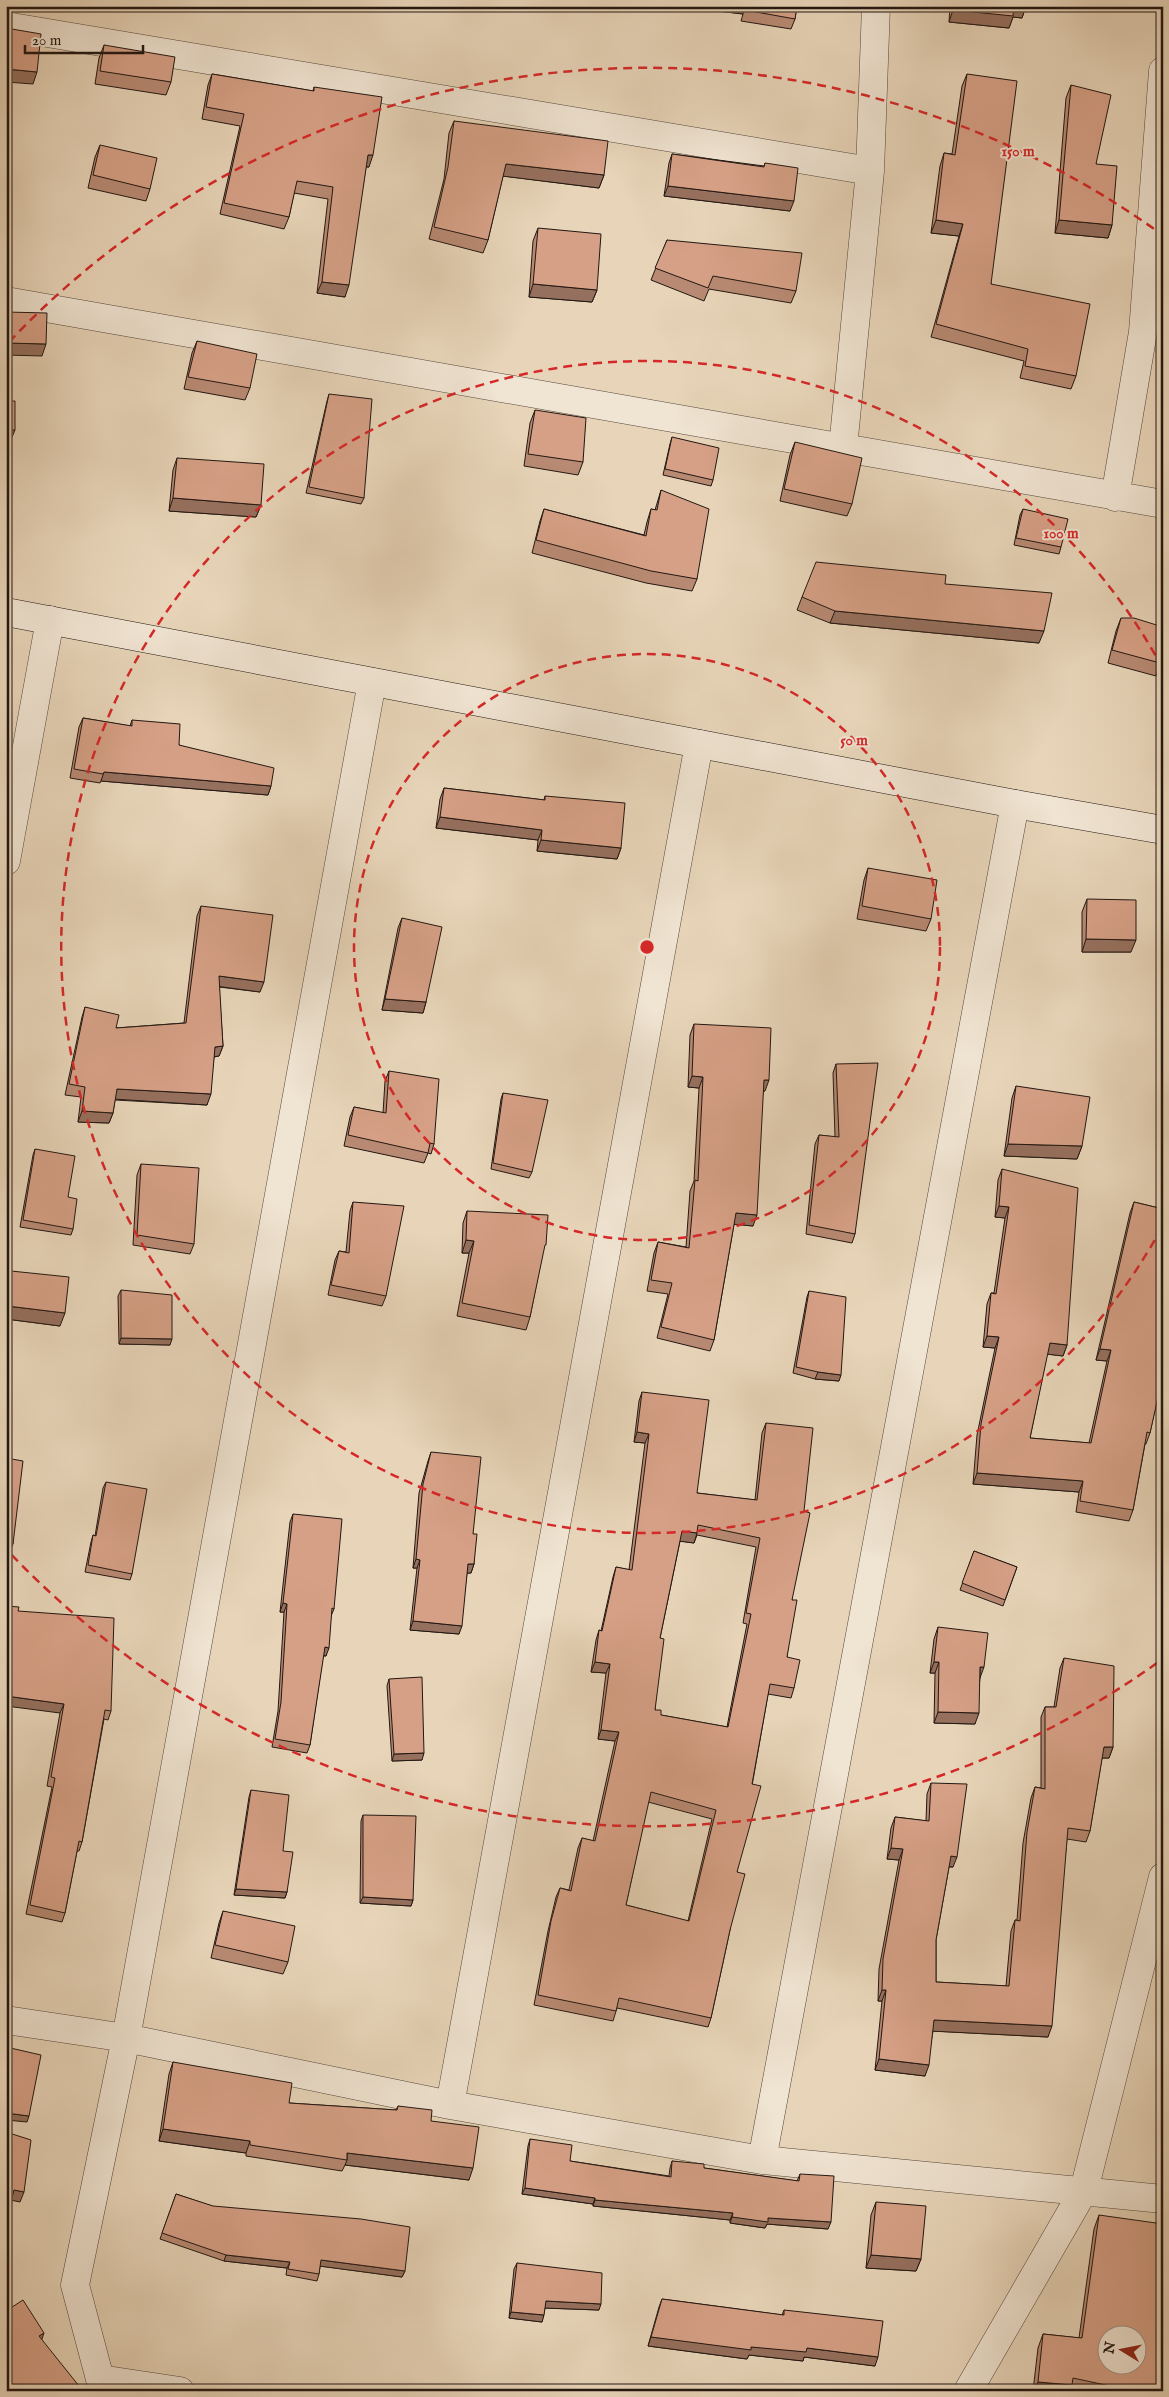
<svg xmlns="http://www.w3.org/2000/svg" width="1169" height="2397" font-family="'IM FELL English',serif">
  <style>
    .lines { fill: none; stroke-linecap: round; stroke-linejoin: round }
    .street-casing { stroke: #54463c; stroke-width: 29 }
    .secondary-casing { stroke: #221712; stroke-width: 29 }
    .street { stroke: #f0e4d2; stroke-width: 28 }
    .secondary { stroke: #f0e4d2; stroke-width: 28 }
    .wall { fill: #b88a73; stroke: #221712; fill-rule: evenodd }
    .shaded-wall { fill: #96705e; stroke: #221712 }
    .building { fill: #d6a086; stroke: #221712; fill-rule: evenodd }
    .ring { fill: none; stroke: #d62828; stroke-width: 2.5; stroke-dasharray: 9 6 }
    .centre { fill: #d62828; stroke: #f0e4d2; stroke-width: 2.5 }
    .ring-label { font-size: 15px; text-anchor: middle; font-weight: bold; fill: #d62828; stroke: #f0e4d2; stroke-width: 4; stroke-linejoin: round; paint-order: stroke }
  </style>
  <rect width="100%" height="100%" fill="#e8d5b9"/>
  <filter id="stains"><feTurbulence type="fractalNoise" baseFrequency=".004" numOctaves="4"/><feColorMatrix values="0 0 0 0 .2 0 0 0 0 .09 0 0 0 0 .02 0 0 0 .5 -.17"/></filter>
  <radialGradient id="worn" r=".72"><stop offset=".6" stop-color="#630" stop-opacity="0"/><stop offset="1" stop-color="#630" stop-opacity=".3"/></radialGradient>
  <g class="lines">
    <defs>
      <path id="street" d="M6,26L870,171
        M6,301L1163,504
        M843,448L870,171L876,6
        M1115,497L1143,332L1163,71
        M6,861L50,620
        M6,2020L126,2038L450,2105L762,2160L1163,2199
        M450,2105L699,744
        M762,2160L1015,804
        M180,2391L100,2379L75,2285L126,2038L372,682
        M968,2391L1084,2190L1163,1877"/>
      <path id="secondary" d="M6,612L1015,804L1163,830"/>
    </defs>
    <use href="#street" class="street-casing"/>
    <use href="#secondary" class="secondary-casing"/>
    <use href="#street" class="street"/>
    <use href="#secondary" class="secondary"/>
  </g>
  <path class="wall" d="M676,6H797L795,19L791,29L741,21L743,14Z
    M950,6H1026L1022,18L1013,17L1009,28L949,22Z
    M104,45L171,82L166,95L95,84L99,58Z
    M212,74L313,91L314,87L369,167H366L345,297L317,293L328,199L294,193L289,217L284,229L220,214L240,126L202,119L208,85Z
    M967,74L991,284L1076,376L1071,389L1020,378L1024,361L931,337L959,236L931,233L940,166L944,153L952,154L962,86Z
    M1071,85L1096,164L1112,225L1108,238L1055,233L1066,98Z
    M454,121L604,175L599,188L503,176L488,240L483,253L429,239L444,179L449,133Z
    M100,145L150,189L146,201L88,188L95,157Z
    M672,154L764,166L765,163L790,211L664,196L669,163Z
    M538,228L597,290L592,302L529,297L533,241Z
    M667,240L796,291L791,303L709,289L704,301L651,280Z
    M197,341L250,388L245,400L184,389L192,353Z
    M329,394L364,498L361,504L306,493L327,401Z
    M535,410L583,462L578,475L524,466L530,423Z
    M672,437L713,480L711,486L663,475L670,444Z
    M795,442L852,504L847,516L780,501L790,455Z
    M177,458L261,505L256,517L169,511L173,470Z
    M661,490L697,579L692,591L646,583L532,553L540,521L544,509L644,535L647,522L651,509L655,510Z
    M1023,509L1061,547L1059,554L1014,545L1020,515Z
    M945,584L1039,643L830,623L797,610L802,597Z
    M1121,618L1160,663L1156,676L1108,663L1116,631Z
    M83,718L130,726L132,720L179,745L271,786L268,795L101,781L100,783L70,778L79,727Z
    M444,788L544,800L545,796L621,848L617,859L537,851L538,840L436,828L440,799Z
    M868,868L931,919L926,931L857,919L864,880Z
    M1087,899L1131,952H1082V912Z
    M201,906L260,992L219,987L223,1046L219,1056L214,1057L207,1105L115,1100L113,1113L109,1123L78,1122L81,1097L65,1095L82,1017L85,1007L116,1028L184,1023L197,916Z
    M402,918L426,1002L423,1013L382,1010L398,928Z
    M694,1024L765,1091H763L753,1226L734,1224L714,1340L710,1351L657,1338L668,1294L647,1291L654,1253L658,1242L686,1247L690,1191L694,1181L699,1088L688,1087L690,1035Z
    M836,1064L855,1234L852,1243L806,1234L815,1144L819,1135L835,1137L833,1073Z
    M389,1071L434,1144L431,1154L428,1153L424,1163L344,1146L350,1117L354,1107L383,1113L385,1081Z
    M1016,1086L1082,1146L1077,1159L1004,1156L1012,1098Z
    M503,1093L532,1172L529,1178L491,1169L501,1099Z
    M35,1149L68,1197L73,1229L71,1235L20,1227L33,1155Z
    M141,1164L194,1244L190,1254L133,1245L137,1175Z
    M1002,1169L1067,1345L1063,1356L1047,1354L1030,1438L1089,1443L1107,1361L1096,1360L1130,1213L1134,1202L1163,1209V1387L1160,1386L1150,1433L1146,1444H1145L1133,1510L1129,1521L1076,1512L1079,1492L973,1484L977,1435L995,1348L983,1347L987,1304L991,1293H994L1005,1218L995,1217L998,1180Z
    M353,1202L386,1296L382,1306L328,1295L335,1260L339,1251L346,1252L350,1211Z
    M467,1211L542,1256L530,1317L526,1330L457,1316L469,1253H462L463,1223Z
    M11,1271L60,1326L6,1319V1284Z
    M121,1290L170,1345L119,1344L118,1296Z
    M809,1291L839,1381L815,1379L793,1373L807,1297Z
    M642,1392L697,1493L755,1500L762,1433L766,1423L792,1600L787,1657L794,1688L791,1698L768,1694L737,1872L730,1930L711,2018L708,2027L617,2008L613,2021L534,2005L548,1931L556,1897L560,1888L569,1890L578,1848L582,1838L593,1841L615,1741L598,1739L606,1673L591,1672L596,1640L599,1630L601,1631L613,1577L616,1567L629,1570L645,1443L634,1442L639,1401ZM697,1535L756,1547L743,1623L747,1624L727,1727L661,1715L655,1710L660,1638L680,1541L694,1543ZM648,1802L712,1819L688,1921L626,1905Z
    M431,1452L473,1534L474,1564L471,1573H467L459,1634L410,1630L417,1568H413L419,1493L428,1461Z
    M6,1458L13,1544L8,1556H6Z
    M106,1482L132,1574L130,1580L85,1572L91,1542L93,1535L95,1536L103,1488Z
    M293,1514L334,1609L331,1616L326,1656H323L310,1745L307,1753L272,1747L278,1711L284,1612H280L290,1522Z
    M974,1551L1017,1567L1003,1606L960,1590Z
    M18,1611L111,1711L108,1720L104,1719L82,1842L79,1851H77L65,1913L62,1922L26,1914L52,1787L47,1786L60,1713Z
    M938,1627L980,1678L975,1724L934,1723L935,1673H930L934,1639Z
    M1064,1658L1113,1747L1109,1758H1102L1090,1831L1086,1842L1067,1839L1048,2037L933,2031L925,2076L875,2070L882,2001H878L879,1969L899,1860L887,1859L891,1828L895,1817L926,1821L927,1794L931,1783L953,1867H949L936,1940V1982L1006,1986L1011,1931L1015,1920H1017L1023,1843L1031,1798L1035,1787L1041,1788V1717L1045,1707H1054L1060,1668Z
    M389,1679L422,1760L392,1761L387,1686Z
    M251,1790L283,1851L287,1892L285,1898L234,1895L249,1797Z
    M363,1815L413,1900L411,1906L360,1903L361,1821Z
    M223,1911L288,1962L283,1974L211,1958L219,1923Z
    M173,2062L289,2103L396,2110L398,2106L431,2121L469,2180L345,2165L342,2171L246,2156V2153L159,2141L169,2074Z
    M530,2139L570,2161L669,2176L670,2168L672,2161L704,2168L797,2181L800,2174L828,2229L767,2224L765,2228L730,2223V2220L593,2206V2204L522,2194L528,2146Z
    M176,2194L405,2271L402,2277L320,2266L319,2274L317,2281L286,2275L287,2268L224,2261L160,2239Z
    M876,2202L921,2259L916,2271L866,2268L871,2215Z
    M1099,2215L1163,2391H1033L1038,2348L1043,2334L1079,2338L1094,2229Z
    M517,2263L599,2310L545,2308L542,2322L509,2318L514,2269Z
    M662,2299L782,2315L784,2310L875,2366L804,2357L803,2361L749,2355L747,2359L648,2346L659,2307Z"/>
  <path class="shaded-wall" d="M676,6H745L743,14Z
    M1014,6H1026L1022,18L1013,17L1009,28L949,22L953,10Z
    M6,69L37,72L33,84L6,82Z
    M368,155H373L369,167L363,166Z
    M506,164L604,175L599,188L502,176Z
    M668,186L794,201L790,211L664,196Z
    M936,220L963,224L959,236L931,233Z
    M1059,220L1112,225L1108,238L1055,233Z
    M322,282L349,285L345,297L317,293Z
    M533,284L597,290L592,302L529,297Z
    M6,343L46,344L42,356L6,355Z
    M6,430H15L10,442H6Z
    M173,498L261,505L256,517L169,511Z
    M835,611L1044,631L1039,643L830,623Z
    M104,772L271,786L268,795L101,781Z
    M440,817L542,830L538,840L436,828Z
    M541,840L621,848L617,859L537,851Z
    M1086,939L1136,940L1131,952H1082Z
    M219,976L264,982L260,992L215,986Z
    M385,999L426,1002L423,1013L382,1010Z
    M223,1046L219,1056L211,1057L215,1047Z
    M692,1076L703,1077L699,1088L688,1087Z
    M764,1080H769L765,1091H760Z
    M117,1089L211,1094L207,1105L113,1099Z
    M82,1111L113,1113L109,1123L78,1122Z
    M1008,1144L1082,1146L1077,1159L1004,1156Z
    M999,1206L1009,1207L1005,1218L995,1217Z
    M736,1213L757,1215L753,1226L732,1224Z
    M466,1240L474,1241L469,1253H462Z
    M7,1306L65,1313L60,1326L6,1319Z
    M987,1336L999,1337L995,1348L983,1347Z
    M121,1338L172,1339L170,1345L119,1344Z
    M1050,1343L1067,1345L1063,1356L1046,1354Z
    M1100,1349L1111,1350L1107,1361L1096,1360Z
    M818,1372L841,1375L839,1381L815,1379Z
    M637,1432L649,1434L645,1443L634,1442Z
    M977,1473L1083,1481L1079,1492L973,1484Z
    M682,1531L697,1533L694,1543L678,1541Z
    M416,1559L420,1560L417,1568H413Z
    M468,1564H474L471,1573H465Z
    M283,1603L287,1604L284,1612H280Z
    M413,1621L462,1626L459,1634L410,1630Z
    M325,1647L329,1648L326,1656L322,1655Z
    M595,1662L610,1664L606,1673L591,1672Z
    M934,1662H939L935,1673H930Z
    M980,1667H984L980,1678Z
    M6,1696L64,1704L60,1713L6,1706Z
    M938,1712L979,1713L975,1724L934,1723Z
    M601,1730L619,1732L615,1741L598,1739Z
    M1104,1747H1113L1109,1758H1100Z
    M424,1753L422,1760L392,1761L394,1754Z
    M891,1848L903,1849L899,1860L887,1859Z
    M951,1856L957,1857L953,1867L947,1866Z
    M236,1889L287,1892L285,1898L234,1895Z
    M363,1897L413,1900L411,1906L360,1903Z
    M882,1990H886L882,2001H878Z
    M934,2020L1052,2026L1048,2037L930,2031Z
    M879,2059L929,2065L925,2076L875,2070Z
    M6,2113L29,2116L27,2122L6,2120Z
    M163,2129L250,2141L246,2153L159,2141Z
    M347,2153L473,2168L469,2180L345,2165L347,2160Z
    M525,2188L595,2198L593,2204L522,2194Z
    M14,2190L24,2192L20,2202L10,2200Z
    M595,2200L733,2213L730,2220L593,2206Z
    M732,2217L768,2218L831,2222L828,2229L767,2224L765,2228L730,2223Z
    M226,2255L290,2262L287,2268L224,2261Z
    M871,2255L921,2259L916,2271L866,2268Z
    M321,2260L405,2271L402,2277L319,2266Z
    M546,2301L601,2304L599,2310L543,2308Z
    M511,2312L544,2315L542,2322L509,2318Z
    M44,2333L40,2345L39,2336Z
    M651,2337L751,2347L807,2348L878,2357L875,2366L804,2357L803,2361L749,2355L747,2359L648,2346Z
    M1038,2382L1072,2385L1070,2391H1034Z"/>
  <path class="building" d="M746,6H797L795,19L745,10Z
    M953,6H1014L1013,16L953,10Z
    M6,28L41,34L37,72L6,69Z
    M104,45L175,57L171,82L100,71Z
    M212,74L314,91V87L382,97L373,155H368L349,285L322,282L333,187L297,181L289,217L224,203L244,114L206,107Z
    M967,74L1017,81L991,284L1090,304L1076,376L1025,366L1028,349L936,324L963,224L936,220L944,153L955,155Z
    M1071,85L1111,95L1096,164L1117,166L1112,225L1059,220Z
    M454,121L608,141L604,175L506,164L488,240L434,227L448,167Z
    M100,145L157,158L150,189L93,175Z
    M672,154L764,167L765,163L798,168L794,201L668,186Z
    M538,228L601,234L597,290L533,284Z
    M667,240L802,253L796,291L713,276L708,288L655,268Z
    M6,312L47,313L46,344L6,343Z
    M197,341L257,354L250,388L188,377Z
    M329,394L372,399L364,498L309,487Z
    M6,401H15V430H6Z
    M535,410L586,418L583,462L528,454Z
    M672,437L719,448L713,480L665,469Z
    M795,442L862,458L852,504L784,489Z
    M177,458L264,464L261,505L173,498Z
    M661,490L709,509L697,579L651,571L536,540L544,509L646,536L651,509L657,510Z
    M1023,509L1068,519L1061,547L1016,538Z
    M816,562L946,575L945,584L1052,593L1044,631L835,611L802,597Z
    M1121,618H1134L1163,627V654L1160,663L1112,650Z
    M83,718L132,726V720L180,724L179,745L274,768L271,786L104,772L103,774L74,769Z
    M444,788L545,800V796L625,803L621,848L541,840L542,830L440,817Z
    M868,868L937,880L931,919L862,906Z
    M1087,899L1136,900V940L1086,939Z
    M201,906L273,915L264,982L219,976L223,1046L215,1047L211,1094L117,1089L113,1113L82,1111L85,1087L69,1084L85,1007L119,1015L116,1028L186,1023Z
    M402,918L442,927L426,1002L385,999Z
    M694,1024L771,1028L769,1080H764L757,1215L736,1213L714,1340L661,1327L672,1283L651,1280L658,1242L689,1248L695,1180L698,1181L703,1077L692,1076Z
    M878,1063L855,1234L809,1225L819,1135L839,1137L836,1064Z
    M389,1071L439,1079L434,1144L430,1143L428,1153L348,1135L354,1107L386,1113Z
    M1016,1086L1090,1097L1082,1146L1008,1144Z
    M503,1093L548,1100L532,1172L493,1163Z
    M35,1149L75,1156L68,1197L77,1199L73,1229L23,1220Z
    M141,1164L199,1168L194,1244L137,1235Z
    M1002,1169L1078,1188L1067,1345L1050,1343L1030,1438L1091,1443L1111,1350L1100,1349L1134,1202L1163,1209V1375L1150,1433L1147,1432L1133,1510L1080,1501L1083,1481L977,1473L981,1424L999,1337L987,1336L991,1293L996,1294L1009,1207L999,1206Z
    M353,1202L404,1206L386,1296L331,1285L339,1251L349,1253Z
    M467,1211L548,1215L546,1245H545L530,1317L462,1303L474,1241L466,1240Z
    M11,1271L69,1277L65,1313L7,1306Z
    M121,1290L172,1295V1339L121,1338Z
    M809,1291L846,1297L841,1375L818,1372L796,1367Z
    M642,1392L709,1400L697,1493L757,1500L766,1423L813,1428L804,1511L810,1513L792,1600H797L787,1657L800,1660L794,1688L770,1684L752,1784L761,1786L737,1872L745,1874L730,1930L711,2018L619,1998L616,2011L538,1995L551,1921L560,1888L571,1891L582,1838L595,1841L619,1732L601,1730L610,1664L595,1662L599,1630L602,1631L616,1567L632,1570L649,1434L637,1432ZM698,1525L760,1538L746,1613L751,1614L728,1727L661,1715V1710H655L664,1639L660,1638L682,1531L697,1533ZM651,1792L716,1810L689,1921L626,1905Z
    M431,1452L481,1457L473,1534H477L474,1564H468L462,1626L413,1621L420,1560L416,1559L423,1484Z
    M6,1458L23,1461L13,1544L6,1543Z
    M106,1482L147,1489L132,1574L88,1565L93,1535L96,1536Z
    M293,1514L342,1519L334,1609L332,1608L329,1648L325,1647L310,1745L275,1739L281,1702L287,1604L283,1603Z
    M974,1551L1017,1567L1005,1600L962,1583Z
    M6,1606L19,1607L18,1611L114,1618L111,1711L105,1710L82,1842L79,1841L65,1913L30,1905L55,1778L51,1777L64,1704L6,1696Z
    M938,1627L988,1633L984,1667H980L979,1713L938,1712L939,1662H934Z
    M1064,1658L1114,1666L1113,1747H1104L1090,1831L1068,1828L1052,2026L934,2020L929,2065L879,2059L886,1990H882L883,1959L903,1849L891,1848L895,1817L929,1821L931,1783L967,1784L957,1857L951,1856L936,1940V1982L1009,1986L1015,1920L1020,1921L1027,1832L1035,1787L1045,1789V1707H1056Z
    M422,1677L424,1753L394,1754L389,1679Z
    M251,1790L289,1795L283,1851L293,1852L287,1892L236,1889Z
    M363,1815L416,1816L413,1900L363,1897Z
    M223,1911L295,1926L288,1962L215,1945Z
    M6,2047L41,2055L29,2116L6,2113Z
    M173,2062L292,2083L289,2103L397,2110L398,2106L432,2110L431,2121L479,2127L473,2168L347,2153V2160L250,2145V2141L163,2129Z
    M6,2132L31,2140L24,2192L14,2190L6,2220Z
    M530,2139L572,2145L570,2161L671,2177L672,2161L704,2164V2168L799,2181L800,2174L834,2176L831,2222L768,2218V2222L732,2217L733,2213L595,2200V2198L525,2188Z
    M176,2194L213,2206L361,2219L410,2227L405,2271L321,2260L319,2274L288,2269L290,2262L226,2255L162,2233Z
    M876,2202L926,2206L921,2259L871,2255Z
    M1099,2215L1163,2224V2391H1133L1073,2378L1072,2385L1038,2382L1043,2334L1082,2338ZM1106,2334H1136V2364H1106Z
    M517,2263L602,2273L601,2304L546,2301L544,2315L511,2312Z
    M662,2299L784,2315V2310L883,2321L878,2357L807,2348L806,2352L751,2347V2350L651,2337Z
    M23,2300L44,2333L39,2336L83,2391H6V2311Z"/>
  <g class="ring">
    <circle cx="647" cy="947" r="293"/>
    <path d="M1162 1227A586 586 0 1 1 1162 667"/>
    <path d="M1157 1663A879 879 0 0 1 9 1552M9 342A879 879 0 0 1 1157 231"/>
  </g>
  <circle cx="647" cy="947" r="8" class="centre"/>
  <g class="ring-label">
    <text x="1018" y="156">150 m</text>
    <text x="1061" y="538">100 m</text>
    <text x="854" y="745">50 m</text>
  </g>
  <rect width="1169" height="2397" fill="none" stroke="#e8d5b9" stroke-width="25"/>
  <rect x="8" y="8" width="1154" height="2382" fill="none" stroke="#221712" stroke-width="2.5"/>
  <rect x="12" y="12" width="1144" height="2372" fill="none" stroke="#221712"/>
  <g transform="translate(1122 2350) rotate(280)"><circle r="24" fill="#f0e4d2" stroke="#9e9285"/>
  <path d="M0-4L9 19L0 12L-9 19Z" fill="#8f2418"/>
  <text y="-8" font-size="14" font-weight="bold" text-anchor="middle" fill="#221712">N</text>
  </g>
  <path d="M25 45v8h118v-8" fill="none" stroke="#221712" stroke-width="2.5"/>
  <text x="32" y="45" font-size="15" fill="#221712" stroke="#f0e4d2" stroke-width="4" paint-order="stroke">20 m</text>
  <rect width="100%" height="100%" filter="url(#stains)"/>
  <rect width="100%" height="100%" fill="url(#worn)"/>
</svg>
